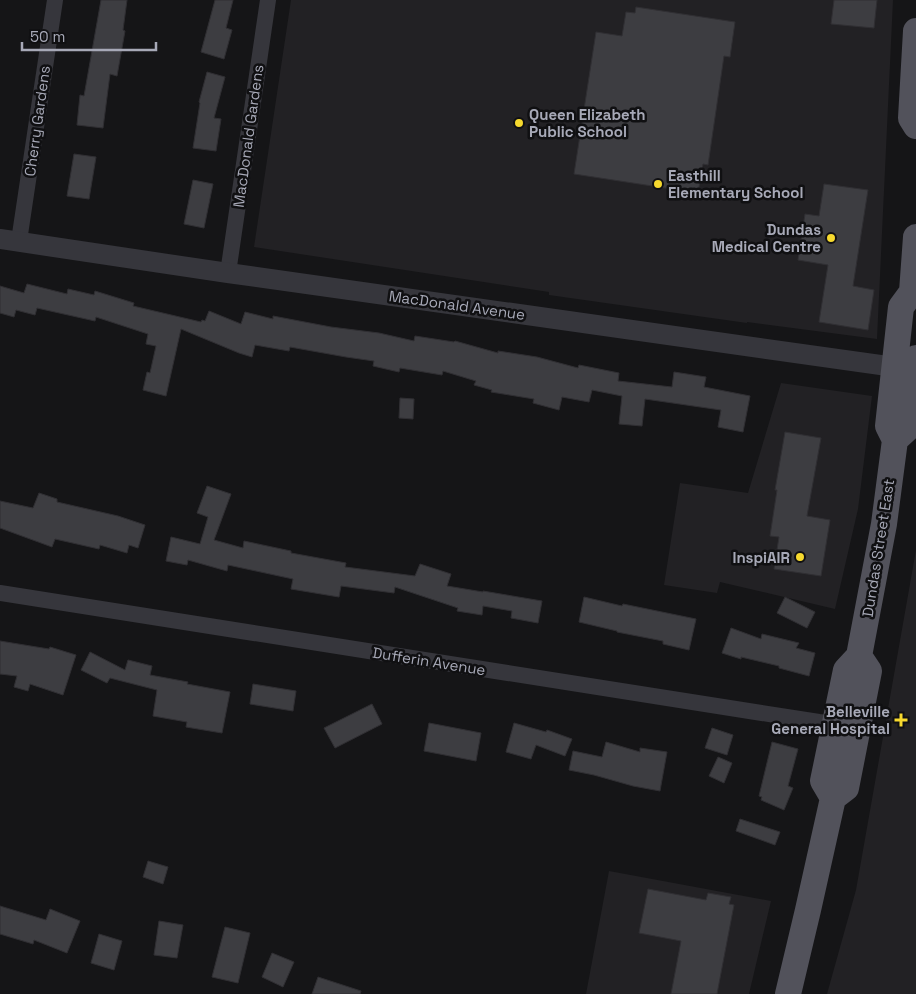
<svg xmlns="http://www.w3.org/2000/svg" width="916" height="994" font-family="'Space Grotesk',sans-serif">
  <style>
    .built { fill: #222124 }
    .building { fill: #3d3d41; stroke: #302f33 }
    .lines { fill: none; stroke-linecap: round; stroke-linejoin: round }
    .minor { stroke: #36363c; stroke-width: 16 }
    .tertiary { stroke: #36363c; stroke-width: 20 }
    .primary { stroke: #52525b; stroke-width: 26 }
    .poi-dot { fill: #f6d92e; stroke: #101012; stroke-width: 2 }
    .labels { text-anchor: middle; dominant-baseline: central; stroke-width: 5; stroke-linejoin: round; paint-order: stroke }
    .poi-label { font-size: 15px; font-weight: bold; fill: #a7a9b7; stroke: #101012; text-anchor: end }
    .street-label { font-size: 15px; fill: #a7a9b7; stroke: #101012 }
  </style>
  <rect width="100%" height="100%" fill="#151517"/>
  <path class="built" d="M291,0H893L877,339L747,322V323L549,295V292L254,247Z
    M781,383L872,396L858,509L835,609L720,582L717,593L664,585L680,483L748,493Z
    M916,550V994H827L856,890Z
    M609,871L771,901L749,994H586Z"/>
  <path class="building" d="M101,0H127L123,30L125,31L117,76L110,74L103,128L77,125L80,95L84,96Z
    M215,0H233L226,28L232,30L224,59L201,52Z
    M834,0H877L874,28L831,24Z
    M636,7L735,22L730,57L724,56L708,165L703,164L698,193L574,174L596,32L622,36L626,12L635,13Z
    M207,72L225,77L214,118L221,119L216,151L193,148L200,103L199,102Z
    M74,154L96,157L89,199L67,196Z
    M193,180L213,184L204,228L184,224Z
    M824,184L868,190L853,286L874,290L868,330L819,322L828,265L798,260L805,214L819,216Z
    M27,284L67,294L68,289L94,295L95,291L134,303L133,306L201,322L202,320L205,321L209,311L241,324L245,312L273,319V316L331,327L379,333L414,341L415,336L454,342L455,341L498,353V351L537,357L578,368L579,365L619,373L618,381L672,387L674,372L706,377L704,387L750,396L743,432L718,427L721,410L645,399L642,426L619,424L622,396L592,390L589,402L562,397L559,410L533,403L534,399L491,392L492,390L474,385L476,381L443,371L442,375L400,368L399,372L373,366L374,361L346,357L290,347L289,351L255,345L252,357L239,353L181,329L166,396L143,390L147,372L150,373L156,346L146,344L148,334L96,317L95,321L37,308L35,315L16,310L14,317L0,313V286L24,293Z
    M400,398L414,399L413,419L399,418Z
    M785,432L821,438L807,516L830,520L821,576L774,569L779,537L770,536L777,490H775Z
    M207,486L231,494L214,540L243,548L244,541L291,551V553L346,563L345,567L415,576L420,564L451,574L447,586L483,592V591L542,601L538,623L511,618L512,611L483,606L482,615L457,611L458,608L395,587L394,593L341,586L339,597L291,589L293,579L228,565L227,571L188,560L187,565L166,561L171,537L200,544L208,517L197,513Z
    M39,493L57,499V502L118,516L145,525L138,548L129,545L127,553L100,545L99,549L55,539L52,547L0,528V501L33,508Z
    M584,597L622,606L623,604L696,619L689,650L663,644V641L617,632V631L579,622Z
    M785,597L815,612L807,628L777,613Z
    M731,628L761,639L762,634L799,643L796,648L815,653L809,676L779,668V666L741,657V659L722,653Z
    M0,641L49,649L50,647L76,655L63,695L30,684L28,691L14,687L17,676L0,674Z
    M90,652L125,670L128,660L152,666L150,675L188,682L187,684L230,692L222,733L186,727L187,722L153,716L157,690L110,678L107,683L81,670Z
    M253,684L296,691L293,711L250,704Z
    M372,704L382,724L335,748L324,728Z
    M429,723L481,733L476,761L424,751Z
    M514,723L546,732L547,730L572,739L565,756L536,745L531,759L506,752Z
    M712,728L733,735L727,755L705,748Z
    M606,742L640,752V748L667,752L660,791L633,786L594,775L569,770L573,751L602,757Z
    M772,742L798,749L788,786L793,788L784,810L761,800L762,797L759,796Z
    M718,757L732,763L724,783L709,776Z
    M740,819L780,832L775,845L736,831Z
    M148,861L168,867L163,884L143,877Z
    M648,889L706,900L708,893L731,897L729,904L734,905L717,994H671L681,941L639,933Z
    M0,906L46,920L50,909L80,921L67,953L34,940L33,944L0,934Z
    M159,921L183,925L177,958L154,955Z
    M225,927L250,933L238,983L212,977Z
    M99,934L122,941L114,970L91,963Z
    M272,953L294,962L283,987L262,977Z
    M318,977L361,991L360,994H312Z"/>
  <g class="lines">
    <path class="minor" d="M19,241L55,0
      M228,273L268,0
      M0,593L819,722L843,725"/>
    <path class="tertiary" d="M0,239L228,273L909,369"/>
    <path class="primary" d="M916,31L911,118L916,126
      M895,440L908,428L916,358
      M833,798L823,781L846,670L859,656L884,524L895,440L888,426L901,307L912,292L916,237
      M788,994L808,910L833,798L846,788L869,671L859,656"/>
  </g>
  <g class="poi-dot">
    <circle cx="519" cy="123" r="5"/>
    <circle cx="658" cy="184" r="5"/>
    <circle cx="831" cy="238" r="5"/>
    <circle cx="800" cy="557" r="5"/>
    <path d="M898.5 712.5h5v5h5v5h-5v5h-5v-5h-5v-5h5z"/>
  </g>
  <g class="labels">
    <g class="poi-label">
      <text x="529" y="114" text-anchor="start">Queen Elizabeth<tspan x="529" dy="17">Public School</tspan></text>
      <text x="668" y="175" text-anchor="start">Easthill<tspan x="668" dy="17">Elementary School</tspan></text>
      <text x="821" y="229">Dundas<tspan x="821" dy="17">Medical Centre</tspan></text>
      <text x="790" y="557">InspiAIR</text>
      <text x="890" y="711">Belleville<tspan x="890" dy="17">General Hospital</tspan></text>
    </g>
    <g class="street-label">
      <text transform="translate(37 121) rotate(-82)">Cherry Gardens</text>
      <text transform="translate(248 136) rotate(-82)">MacDonald Gardens</text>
      <text transform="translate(457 305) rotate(8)">MacDonald Avenue</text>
      <text transform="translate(878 548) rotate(-81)">Dundas Street East</text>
      <text transform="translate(429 661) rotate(9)">Dufferin Avenue</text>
    </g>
  </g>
  <path d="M22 42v8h134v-8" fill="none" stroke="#a7a9b7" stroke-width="2.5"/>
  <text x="30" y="42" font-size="15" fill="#a7a9b7" stroke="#101012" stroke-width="4" paint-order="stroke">50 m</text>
</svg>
